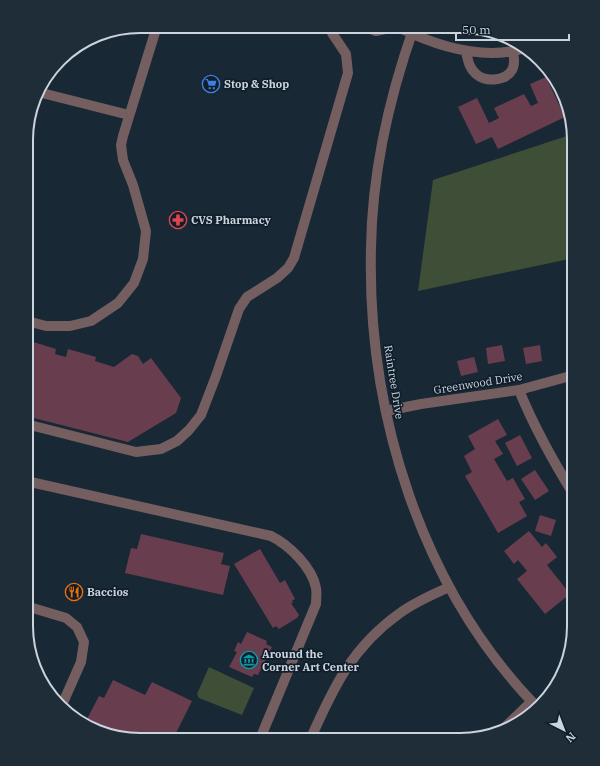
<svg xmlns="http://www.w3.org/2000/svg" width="600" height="766" font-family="'IBM Plex Serif',serif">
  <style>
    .green { fill: #3e4e37 }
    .building { fill: #683e4e }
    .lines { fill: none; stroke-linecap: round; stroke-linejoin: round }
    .minor { stroke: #745e60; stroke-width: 10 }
    .labels { text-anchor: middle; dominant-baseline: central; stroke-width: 3.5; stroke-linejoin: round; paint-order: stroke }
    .poi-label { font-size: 11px; font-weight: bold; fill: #cbd4dd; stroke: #101e2b; text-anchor: start }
    .street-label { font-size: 11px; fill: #cbd4dd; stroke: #101e2b }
    .rim { fill: none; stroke: #cbd4dd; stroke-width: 2 }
  </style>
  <rect width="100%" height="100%" fill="#192835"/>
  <path class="green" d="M573,134L574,140V258L418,291L433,180Z
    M209,667L254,688L242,715L199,698L197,694Z"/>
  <path class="building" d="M546,77L565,117L498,149L492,137L476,144L458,107L477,98L489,123L499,118L494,108L524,94L531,106L538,103L530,84Z
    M27,340L56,349L55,354L66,357L68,349L96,357L95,361L114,367L132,354L138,356L143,364L151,358L181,398L176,413L128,442L26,416Z
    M502,345L505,361L488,364L486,348Z
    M540,345L542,361L526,364L523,348Z
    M474,357L478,372L461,376L457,361Z
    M498,419L507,435L495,441L503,454L494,459L507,481L513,478L525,499L519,502L527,516L498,533L465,476L472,472L464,456L475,449L468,436Z
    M520,435L532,458L517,466L505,443Z
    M535,470L549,491L535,500L521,479Z
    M540,515L556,520L551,536L535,531Z
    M529,531L542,547L546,543L557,557L547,565L570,594L545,614L517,579L527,571L518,560L514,564L504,551Z
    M141,534L224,553L221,564L230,566L223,595L125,573L131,548L137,549Z
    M260,549L280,583L285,580L295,599L292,601L293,603H291L299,615L297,618L279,629L276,626L273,628L234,564Z
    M247,632L267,641L266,644L272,647L258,675L254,674L252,677L229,667L237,652L234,651L238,642L241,644Z
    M113,680L145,695L152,682L192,701L173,739H125L82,723L83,719L86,721L99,696L104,698Z"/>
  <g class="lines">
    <path class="minor" d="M366,27L376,31L394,27
      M398,27C436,46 483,61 526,48
      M414,27C389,98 372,172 371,248C367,412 420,586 536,706
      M466,52C468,60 469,68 476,74C485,82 505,82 512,70C515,65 514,57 513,52
      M38,92L129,115
      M27,321L46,326H70L91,321L118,303L134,283L143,259L146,231L133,185L123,160L121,145L123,136L157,26
      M519,390C534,427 553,461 574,495
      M386,411L421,404L519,390L574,375
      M26,424L136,452L161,449L177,441L189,430L201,415L216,376L239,309L247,297L277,278L288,268L294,258L348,73L346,54L332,33L330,27
      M26,481L271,536C289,545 312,567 316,588C317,593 316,599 316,604L260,739
      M574,554L571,546L574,526
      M26,606L66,618L77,627L84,642L81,662L62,705
      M501,731L531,702
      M310,740C333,688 352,647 400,613C415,602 432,595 449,587"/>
  </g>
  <defs>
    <symbol id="supermarket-ring" viewBox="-11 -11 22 22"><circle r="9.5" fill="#101e2b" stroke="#3f7fe0" stroke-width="1.5"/><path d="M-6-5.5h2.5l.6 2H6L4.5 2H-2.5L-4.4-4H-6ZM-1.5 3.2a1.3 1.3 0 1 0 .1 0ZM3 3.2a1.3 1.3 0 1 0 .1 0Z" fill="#3f7fe0"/></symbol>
    <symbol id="pharmacy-ring" viewBox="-11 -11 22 22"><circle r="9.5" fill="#101e2b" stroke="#e0444e" stroke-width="1.5"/><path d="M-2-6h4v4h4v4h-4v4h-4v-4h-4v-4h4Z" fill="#e0444e"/></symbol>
    <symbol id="restaurant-ring" viewBox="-11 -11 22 22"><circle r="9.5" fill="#101e2b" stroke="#e8710a" stroke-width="1.5"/><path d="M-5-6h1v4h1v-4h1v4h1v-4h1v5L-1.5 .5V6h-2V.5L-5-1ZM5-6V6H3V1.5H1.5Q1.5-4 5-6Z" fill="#e8710a"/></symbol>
    <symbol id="museum-ring" viewBox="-11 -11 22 22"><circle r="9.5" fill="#101e2b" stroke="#0f9aa8" stroke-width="1.5"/><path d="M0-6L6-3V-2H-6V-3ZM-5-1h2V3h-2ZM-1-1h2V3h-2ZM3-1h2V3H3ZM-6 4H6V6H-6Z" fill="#0f9aa8"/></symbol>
  </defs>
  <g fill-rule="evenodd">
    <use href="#supermarket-ring" x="201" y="74" width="20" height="20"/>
    <use href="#pharmacy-ring" x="168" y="210" width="20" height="20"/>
    <use href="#restaurant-ring" x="64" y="582" width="20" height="20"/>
    <use href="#museum-ring" x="239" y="650" width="20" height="20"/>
  </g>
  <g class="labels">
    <g class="poi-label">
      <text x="224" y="84">Stop &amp; Shop</text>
      <text x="191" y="220">CVS Pharmacy</text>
      <text x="87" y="592">Baccios</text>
      <text x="262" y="654">Around the<tspan x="262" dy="13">Corner Art Center</tspan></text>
    </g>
    <g class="street-label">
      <text transform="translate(394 382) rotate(81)">Raintree Drive</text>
      <text transform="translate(478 383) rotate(-9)">Greenwood Drive</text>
    </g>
  </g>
  <path d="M0 0H600V766H0ZM140 33H460A107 107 0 0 1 567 140V626A107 107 0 0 1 460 733H140A107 107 0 0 1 33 626V140A107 107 0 0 1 140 33Z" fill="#1f2d39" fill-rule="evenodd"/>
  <path class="rim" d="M140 33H460A107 107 0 0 1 567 140V626A107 107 0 0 1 460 733H140A107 107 0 0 1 33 626V140A107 107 0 0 1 140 33Z"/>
  <g transform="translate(564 730) rotate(138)" stroke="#101e2b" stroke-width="3" paint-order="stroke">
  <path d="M0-3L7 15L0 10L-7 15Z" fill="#cbd4dd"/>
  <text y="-6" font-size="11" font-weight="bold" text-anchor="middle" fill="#cbd4dd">N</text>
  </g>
  <path d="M456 34v6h113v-6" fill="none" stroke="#cbd4dd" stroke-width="2"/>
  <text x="462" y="34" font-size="12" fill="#cbd4dd" stroke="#101e2b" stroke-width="3" paint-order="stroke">50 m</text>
</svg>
